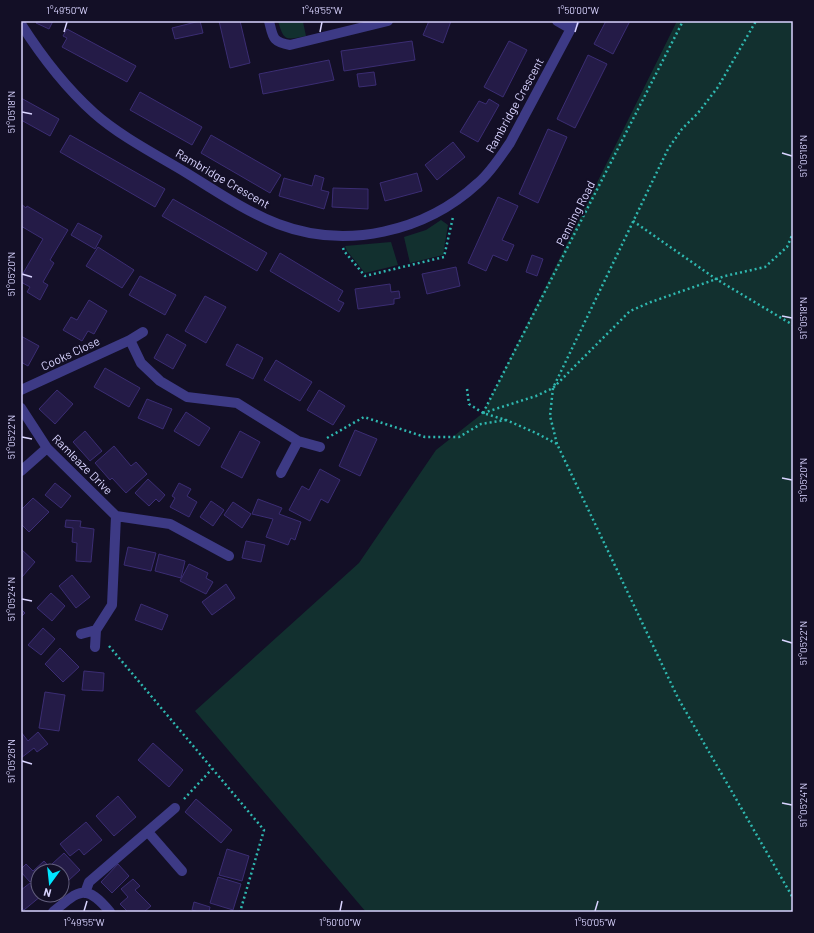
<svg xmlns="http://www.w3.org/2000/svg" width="814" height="933" font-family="Barlow,sans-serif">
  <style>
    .green { fill: #12302f }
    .building { fill: #241b47; stroke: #3b2d73 }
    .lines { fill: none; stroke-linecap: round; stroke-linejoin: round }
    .path { stroke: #2fb8b0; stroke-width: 2.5; stroke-dasharray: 2 3; stroke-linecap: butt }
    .minor { stroke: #3d3a85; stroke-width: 10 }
    .ticks { fill: none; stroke: #d9d4ff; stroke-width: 1.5 }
    .labels { text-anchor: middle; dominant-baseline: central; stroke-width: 4; stroke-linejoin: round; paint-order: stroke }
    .street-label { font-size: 12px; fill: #d9d4ff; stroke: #130f26 }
    .neatline { fill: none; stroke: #d9d4ff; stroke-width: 1.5 }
    .ticks-label { font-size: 10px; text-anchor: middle; fill: #d9d4ff }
  </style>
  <rect width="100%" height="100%" fill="#130f26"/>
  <path class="green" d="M278,21H308L303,22L306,36C286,40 284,42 278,21Z
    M677,21H793V912H366L195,711L359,563L436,450L483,413Z
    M441,220L448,225L443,255L410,263L404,237L426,230Z
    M391,242L398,265L365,273L347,251L345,246Z"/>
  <path class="building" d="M37,21H53L49,29L36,23Z
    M200,21L203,33L175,39L172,28Z
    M219,21H240L250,63L230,68Z
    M429,21H451L443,43L423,35Z
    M606,21H630L613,54L594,44Z
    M67,29L136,66L127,82L62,47L67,38L63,36Z
    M412,41L415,60L344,71L341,51Z
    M509,41L527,50L503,97L484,87Z
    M588,55L607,64L575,128L557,119Z
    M329,60L334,80L263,94L259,74Z
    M374,72L376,85L359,87L357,74Z
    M140,92L202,127L192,145L130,110Z
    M21,98L59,119L50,136L21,120Z
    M489,99L499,105L478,142L460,132L479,101L486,104Z
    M548,129L567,137L538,203L519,194Z
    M70,135L165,189L155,207L60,152Z
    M211,135L281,175L270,193L201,153Z
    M453,142L465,157L437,180L425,165Z
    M417,173L422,191L385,201L380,183Z
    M315,175L324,178L321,190L329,192L324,209L279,196L284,178L312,186Z
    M333,188L368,189V209L332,207Z
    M498,197L518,206L502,240L514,245L507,261L493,255L486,271L468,263Z
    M173,199L267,253L257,271L162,216Z
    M21,204L26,208L27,206L68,230L50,260L54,263L43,282L48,285L40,300L27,292L30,287L21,282V277L43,239L21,226Z
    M78,223L102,236L95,249L71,235Z
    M98,247L134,270L122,288L86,266Z
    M280,253L343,291L338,300L344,303L339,312L270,271Z
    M532,255L543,259L537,276L526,272Z
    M456,267L460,286L427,294L422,274Z
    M140,276L176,295L165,315L129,295Z
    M390,284L391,292L399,291L400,298L394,299V304L358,309L355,289Z
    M205,296L226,307L206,343L185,331Z
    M89,300L107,311L94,334L88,331L82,341L63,330L71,317L77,320Z
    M167,334L186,345L173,369L154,358Z
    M21,336L39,346L28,366L21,362Z
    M237,344L263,358L253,379L226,365Z
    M276,360L312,382L300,401L264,380Z
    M105,368L140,388L129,407L94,387Z
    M57,390L73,404L55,424L39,409Z
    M319,390L345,406L333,425L307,410Z
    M147,399L172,409L163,429L138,418Z
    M186,412L210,428L199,446L174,431Z
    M355,430L377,439L360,476L339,466Z
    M85,431L102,451L90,461L73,442Z
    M240,431L260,442L242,478L221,467Z
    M114,446L131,466L136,462L147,474L126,493L112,478L110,480L95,463Z
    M320,469L340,480L328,503L321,499L310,521L289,510L302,486L309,490Z
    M148,479L165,495L159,502L156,499L149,506L135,493Z
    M55,483L71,496L61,508L45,495Z
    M179,483L191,489L187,496L197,502L189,517L170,507L175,498L172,496Z
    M33,498L49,512L29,532L21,524V510Z
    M258,499L282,508L279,514L301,522L295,540L291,538L288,545L266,537L273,519L252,514Z
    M211,501L224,510L213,526L200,517Z
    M233,502L251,514L242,528L224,515Z
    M66,520L81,521L80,527L94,529L91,562L76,561L77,543L72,542L73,528L65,527Z
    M246,541L265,545L261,562L242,558Z
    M128,547L156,553L151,571L124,565Z
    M21,549L35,562L22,577L21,576Z
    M159,554L185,561L181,578L155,571Z
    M189,564L208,573L206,578L213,582L206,594L180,581Z
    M72,575L90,597L76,608L59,586Z
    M226,584L235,598L212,615L202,602Z
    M51,593L65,606L52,621L37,608Z
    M141,604L168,615L162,630L135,620Z
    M21,609L25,613L21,617Z
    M43,628L55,639L41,655L28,645Z
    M60,648L79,667L63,682L45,664Z
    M84,671L104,673L103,691L82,690Z
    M45,692L65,695L59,731L39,728Z
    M21,732L28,741L38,732L48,744L37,752L34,748L21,758Z
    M153,743L183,770L169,787L138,760Z
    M118,796L136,817L114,836L96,816Z
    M196,799L232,830L221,843L185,812Z
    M86,822L102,840L84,855L79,849L70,856L60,844Z
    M227,849L249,856L242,881L219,875Z
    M64,853L80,870L68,881L62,874V871H59L52,864Z
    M44,861L53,871H38V877L37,875L30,882L21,872V869L26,864L33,871Z
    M118,864L129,876L112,893L101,882Z
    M218,877L241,884L233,910L210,903Z
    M133,879L140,886L135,890L151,906L144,912H128L120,904L128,897L121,889Z
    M30,883L38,892V895L41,896L24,910L21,907V890Z
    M194,902L210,907L209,912H199L192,910Z"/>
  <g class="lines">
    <path class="path" d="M633,221L716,279L793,325
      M343,248L344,251L365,276L444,257L453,217
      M467,389L469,404L483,413L506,420L536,433L557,444L678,698L793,898
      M483,413L683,21
      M483,413L536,396L553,388L630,311L651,302L725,276L765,267L787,247L793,233
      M327,438L364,417L425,437H459L481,424L506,420
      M557,444L550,416L553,388L668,149L682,129L698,113L718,87L756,21
      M109,646L264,830L240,912
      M184,799L212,769"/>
    <path class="minor" d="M269,21C273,37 272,42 290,45L388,21
      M557,21L571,29
      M21,24C42,57 65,87 94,113C120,136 155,154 185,172C216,191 245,211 278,224C346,250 425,232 478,183C491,172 500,157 510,143L575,21
      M130,340L143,332
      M21,390L130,340L141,363L160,381L187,397L237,403L298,441L320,447
      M21,408L47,448L116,516L170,524L229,556
      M21,471L47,448
      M281,473L298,441
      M81,634L96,630L112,605L116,516
      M95,647L96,630
      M148,832L182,871
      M85,893L89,882L175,808
      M53,912C79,890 86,883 110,912"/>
  </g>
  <path class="ticks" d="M64,32L67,22M320,32L322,22M575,32L578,22M22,112L32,114M782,153L792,156M22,274L32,277M782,316L792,318M22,437L32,439M782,478L792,480M22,599L32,601M782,640L792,643M22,761L32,764M782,803L792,805M84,911L87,901M340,911L342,901M595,911L598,901"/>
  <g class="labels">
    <g class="street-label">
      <text transform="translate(514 105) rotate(-61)">Rambridge Crescent</text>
      <text transform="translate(223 178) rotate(30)">Rambridge Crescent</text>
      <text transform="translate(575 213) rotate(-63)">Penning Road</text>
      <text transform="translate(70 353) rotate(-25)">Cooks Close</text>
      <text transform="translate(83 464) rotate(45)">Ramleaze Drive</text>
    </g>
  </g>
  <rect width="814" height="933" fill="none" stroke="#130f26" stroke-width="44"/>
  <g transform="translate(50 883) rotate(195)"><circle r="19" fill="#130f26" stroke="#625e7d"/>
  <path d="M0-3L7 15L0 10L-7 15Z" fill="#00e5ff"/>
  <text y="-6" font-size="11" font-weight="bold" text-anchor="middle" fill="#d9d4ff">N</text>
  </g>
  <rect x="22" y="22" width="770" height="889" class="neatline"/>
  <g class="ticks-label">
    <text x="67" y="14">1°49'50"W</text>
    <text x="322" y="14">1°49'55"W</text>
    <text x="578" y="14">1°50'00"W</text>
    <text transform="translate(11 112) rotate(-90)" y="4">51°05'18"N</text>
    <text transform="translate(803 156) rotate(-90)" y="4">51°05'16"N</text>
    <text transform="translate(11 274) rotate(-90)" y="4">51°05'20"N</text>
    <text transform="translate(803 318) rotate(-90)" y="4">51°05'18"N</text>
    <text transform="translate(11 437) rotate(-90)" y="4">51°05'22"N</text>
    <text transform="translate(803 480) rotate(-90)" y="4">51°05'20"N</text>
    <text transform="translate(11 599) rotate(-90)" y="4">51°05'24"N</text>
    <text transform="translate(803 643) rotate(-90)" y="4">51°05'22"N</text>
    <text transform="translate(11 761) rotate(-90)" y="4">51°05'26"N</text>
    <text transform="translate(803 805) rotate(-90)" y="4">51°05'24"N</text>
    <text x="84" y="926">1°49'55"W</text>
    <text x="340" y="926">1°50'00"W</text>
    <text x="595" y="926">1°50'05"W</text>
  </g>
</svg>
